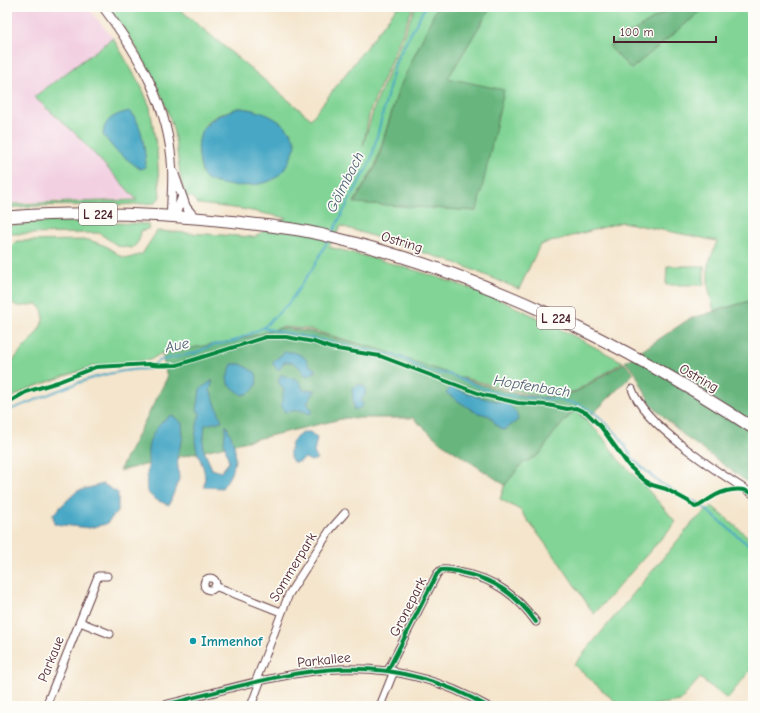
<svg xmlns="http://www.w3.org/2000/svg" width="760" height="713" font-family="'Comic Neue',sans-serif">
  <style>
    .built { fill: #f2cfe1 }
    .green { fill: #81d495; stroke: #667a60; fill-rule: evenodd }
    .forest { fill: #68b67e; stroke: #596a54 }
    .water { fill: #46a7c5; stroke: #486378 }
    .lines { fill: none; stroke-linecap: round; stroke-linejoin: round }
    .stream { stroke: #46a7c5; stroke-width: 2 }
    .minor-casing { stroke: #643d43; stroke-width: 9 }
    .tertiary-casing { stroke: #643d43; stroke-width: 10 }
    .primary-casing { stroke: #643d43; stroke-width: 13 }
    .minor { stroke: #fff; stroke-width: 7 }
    .tertiary { stroke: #fff; stroke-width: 8 }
    .primary { stroke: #fff; stroke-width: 11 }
    .cycleway-casing { stroke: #fdfcf7; stroke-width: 6 }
    .cycleway { stroke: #00873e; stroke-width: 4 }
    .culture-dot { fill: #0f9aa8; stroke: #fdfcf7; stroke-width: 1.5 }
    .labels { text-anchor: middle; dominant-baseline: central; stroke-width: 3.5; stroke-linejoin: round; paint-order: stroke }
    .shield { fill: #fdfcf7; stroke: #806168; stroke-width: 1 }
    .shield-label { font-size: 13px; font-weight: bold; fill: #4a1f2b }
    .street-label { font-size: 14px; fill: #4a1f2b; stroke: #fdfcf7 }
    .culture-label { font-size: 14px; font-weight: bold; fill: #0d838f; stroke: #fdfcf7; text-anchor: start }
    .water-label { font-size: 15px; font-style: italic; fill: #485c70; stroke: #fdfcf7 }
  </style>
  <rect width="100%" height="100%" fill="#fdfcf7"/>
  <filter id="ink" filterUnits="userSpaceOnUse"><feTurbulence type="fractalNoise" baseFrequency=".025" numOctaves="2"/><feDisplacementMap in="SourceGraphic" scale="8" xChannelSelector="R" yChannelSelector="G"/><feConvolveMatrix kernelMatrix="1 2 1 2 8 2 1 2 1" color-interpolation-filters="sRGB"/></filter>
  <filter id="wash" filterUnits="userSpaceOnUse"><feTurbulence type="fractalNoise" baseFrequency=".012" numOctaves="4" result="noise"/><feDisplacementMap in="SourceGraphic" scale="16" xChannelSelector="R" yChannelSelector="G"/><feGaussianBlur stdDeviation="0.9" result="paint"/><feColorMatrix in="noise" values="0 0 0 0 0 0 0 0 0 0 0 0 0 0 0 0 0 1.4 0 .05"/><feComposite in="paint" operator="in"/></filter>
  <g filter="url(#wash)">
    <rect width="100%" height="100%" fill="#f4e5cc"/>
    <path class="built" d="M7,7H87L113,38L34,97L76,134L137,199L7,203Z"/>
    <path class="green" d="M108,7H177L311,119L397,7H413L370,111L363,146L374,108L415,7H437L398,91L375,166L354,202L476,211L448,78L491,7H673L609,46L631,69L706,7H753V300L714,311L708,286V265L717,241L622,222L540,245L519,289L456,263L341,226L329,247C385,261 441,276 495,298C539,317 581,340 623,362L576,391L542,397L447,374L378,349L308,329L283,327L234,341L162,353L150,360L94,366L25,390L10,399C9,390 6,377 9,368C16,349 58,325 38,304C29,304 19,310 11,302L8,255L11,246L17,241L89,240L106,246L122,257L129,258L142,254L157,231L254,237L286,218L242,209L198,204L192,197H186C178,179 178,145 172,125C159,81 135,43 108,7ZM239,108C260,109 275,119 291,132C291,158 291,173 263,182C256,184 249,187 242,185C228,181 213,171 200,165C197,128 202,118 239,108Z
      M113,38L142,88L150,107L157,151L160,197L155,203C106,207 57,203 7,208V205L13,204L137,200L76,134L34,97Z
      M43,221L149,224L148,229L141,231C140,239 139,243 132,248L118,246L99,233L7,234V226Z
      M667,266H704V285H666Z
      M575,410L602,436L618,459L641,482L676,522L594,614L559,562L520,510L500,499L505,485L522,464L540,454L553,434Z
      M712,506L753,541V667L727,699L700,678L680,701L649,706H620L574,665L693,522Z"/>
    <path class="forest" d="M437,7H491L448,78L504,90L477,211L354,203L376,166L398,91Z
      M673,7H706L631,69L609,46Z
      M753,300V486L687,438L651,405L635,372L625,362L689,319Z
      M281,328L308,331L379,349L470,381L510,392L542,398L576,392L624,363L634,373L587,420L575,409L554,433L540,454L522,464L505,485L440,442L413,418H346L119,471L167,378L162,353L233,341Z"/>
    <path class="water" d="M239,108C261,109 292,122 296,146C290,158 287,171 274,179C259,188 217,189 203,176C192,137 199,119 239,108Z
      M130,111C143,125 144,146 146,164L144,168L140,169L115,150L103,135C104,119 115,114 130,111Z
      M285,352C295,351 306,355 309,365L315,369V372L309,376L305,375C299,367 296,361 284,362L281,368L277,370L272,362Z
      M232,364H241L256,373C259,386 254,393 242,395L228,384L227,378Z
      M281,374C292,381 299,374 303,390H316L307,403L313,411L310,414L300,410L285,412L281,405L284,390L278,382Z
      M213,380L210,390L222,421L205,425L203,448L212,469L221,472L229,462L224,442L226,425C239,450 239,465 222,488L204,487C207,466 200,465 196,447C193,438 198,422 200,412L197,411L200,389Z
      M360,384L366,388L365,395L361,400L363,405L360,408L354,410L352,388Z
      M451,387L475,396L508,404L516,412L518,420L505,430L497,426L490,416L475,412L446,393Z
      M172,415L182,423L183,438L177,456L179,479L169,505C161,502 152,499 148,492C145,485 147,475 148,467C149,461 147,455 148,449C150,434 160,421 172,415Z
      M305,432H310L317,438L314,452L317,459L311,461L305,458L299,462H293L290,457C289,445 293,437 305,432Z
      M103,484L118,493V511L106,524L89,528L54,524L53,514L77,491Z"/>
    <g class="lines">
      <path class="stream" d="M332,233L371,160L396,61L425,7
        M263,328L400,357L426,371L448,374L492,392L511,396L560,400L581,405L596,414L607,424L618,435L633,459L656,480L689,500L697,502L753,549
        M7,411C54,394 97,369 149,369L158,361L195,353L213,345L234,341L263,328L289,303L314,266L328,240"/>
    </g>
  </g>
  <g filter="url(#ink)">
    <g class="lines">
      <defs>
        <path id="minor" d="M632,389C644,425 720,474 753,494
          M204 584a6 6 0 1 1 12 0a6 6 0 1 1-12 0Z
          M215,586L281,612
          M80,622L110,634
          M388,670L437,574L441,570C448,569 456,571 463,573C495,579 517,596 536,622
          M255,683L289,594L330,530L345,513
          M46,706L98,576H107
          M160,706C280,677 371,639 487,706
          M251,706L260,682
          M380,706L394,671"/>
        <path id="tertiary" d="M103,7C139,55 169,106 172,167C173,184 171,200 171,216
          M174,173L186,207L195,218
          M171,216L178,208L182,197"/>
        <path id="primary" d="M7,217C84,211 161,214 237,222C267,226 298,228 327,236C476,271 626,344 753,428"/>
      </defs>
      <use href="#minor" class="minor-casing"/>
      <use href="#tertiary" class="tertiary-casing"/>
      <use href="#primary" class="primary-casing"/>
      <use href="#minor" class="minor"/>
      <use href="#tertiary" class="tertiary"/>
      <use href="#primary" class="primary"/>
      <defs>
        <path id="cycleway" d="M7,403L26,392L58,382L96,367L149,364C158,367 168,365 177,365L266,337H286L314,342L331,348L380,356L483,395L518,403L548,405L567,409L576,408L587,413L601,427L629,466L644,480L652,485L666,489L688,501L695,507C701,506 705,501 711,498C723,490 741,486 753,494
          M388,670L437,574L441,570C448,569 456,571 463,573C495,579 517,596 536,622
          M160,706C280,677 371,639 487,706"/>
      </defs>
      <use href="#cycleway" class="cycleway-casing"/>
      <use href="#cycleway" class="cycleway"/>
    </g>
  </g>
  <circle class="culture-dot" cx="193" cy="641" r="4"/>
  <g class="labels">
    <g class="shield">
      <rect x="79" y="203" width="38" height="22" rx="3"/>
      <rect x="537" y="307" width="38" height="22" rx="3"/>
    </g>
    <g class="shield-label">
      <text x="98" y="214">L 224</text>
      <text x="556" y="318">L 224</text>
    </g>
    <g class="street-label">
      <text transform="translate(402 242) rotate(17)">Ostring</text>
      <text transform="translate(699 378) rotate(30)">Ostring</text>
      <text transform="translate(293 567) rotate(-59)">Sommerpark</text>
      <text transform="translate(408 607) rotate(-63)">Gronepark</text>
      <text transform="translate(51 659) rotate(-68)">Parkaue</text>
      <text transform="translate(324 660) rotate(-6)">Parkallee</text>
    </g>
    <g class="culture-label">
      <text x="201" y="641">Immenhof</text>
    </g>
    <g class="water-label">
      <text transform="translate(345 182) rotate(-63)">Gölmbach</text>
      <text transform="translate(177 345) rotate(-12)">Aue</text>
      <text transform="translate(532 386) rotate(9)">Hopfenbach</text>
    </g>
  </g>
  <rect width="760" height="713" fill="none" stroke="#fdfcf7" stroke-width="24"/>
  <path d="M614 36v6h102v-6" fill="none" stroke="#4a1f2b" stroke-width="2"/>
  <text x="620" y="36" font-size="12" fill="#4a1f2b" stroke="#fdfcf7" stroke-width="3" paint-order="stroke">100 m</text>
</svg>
